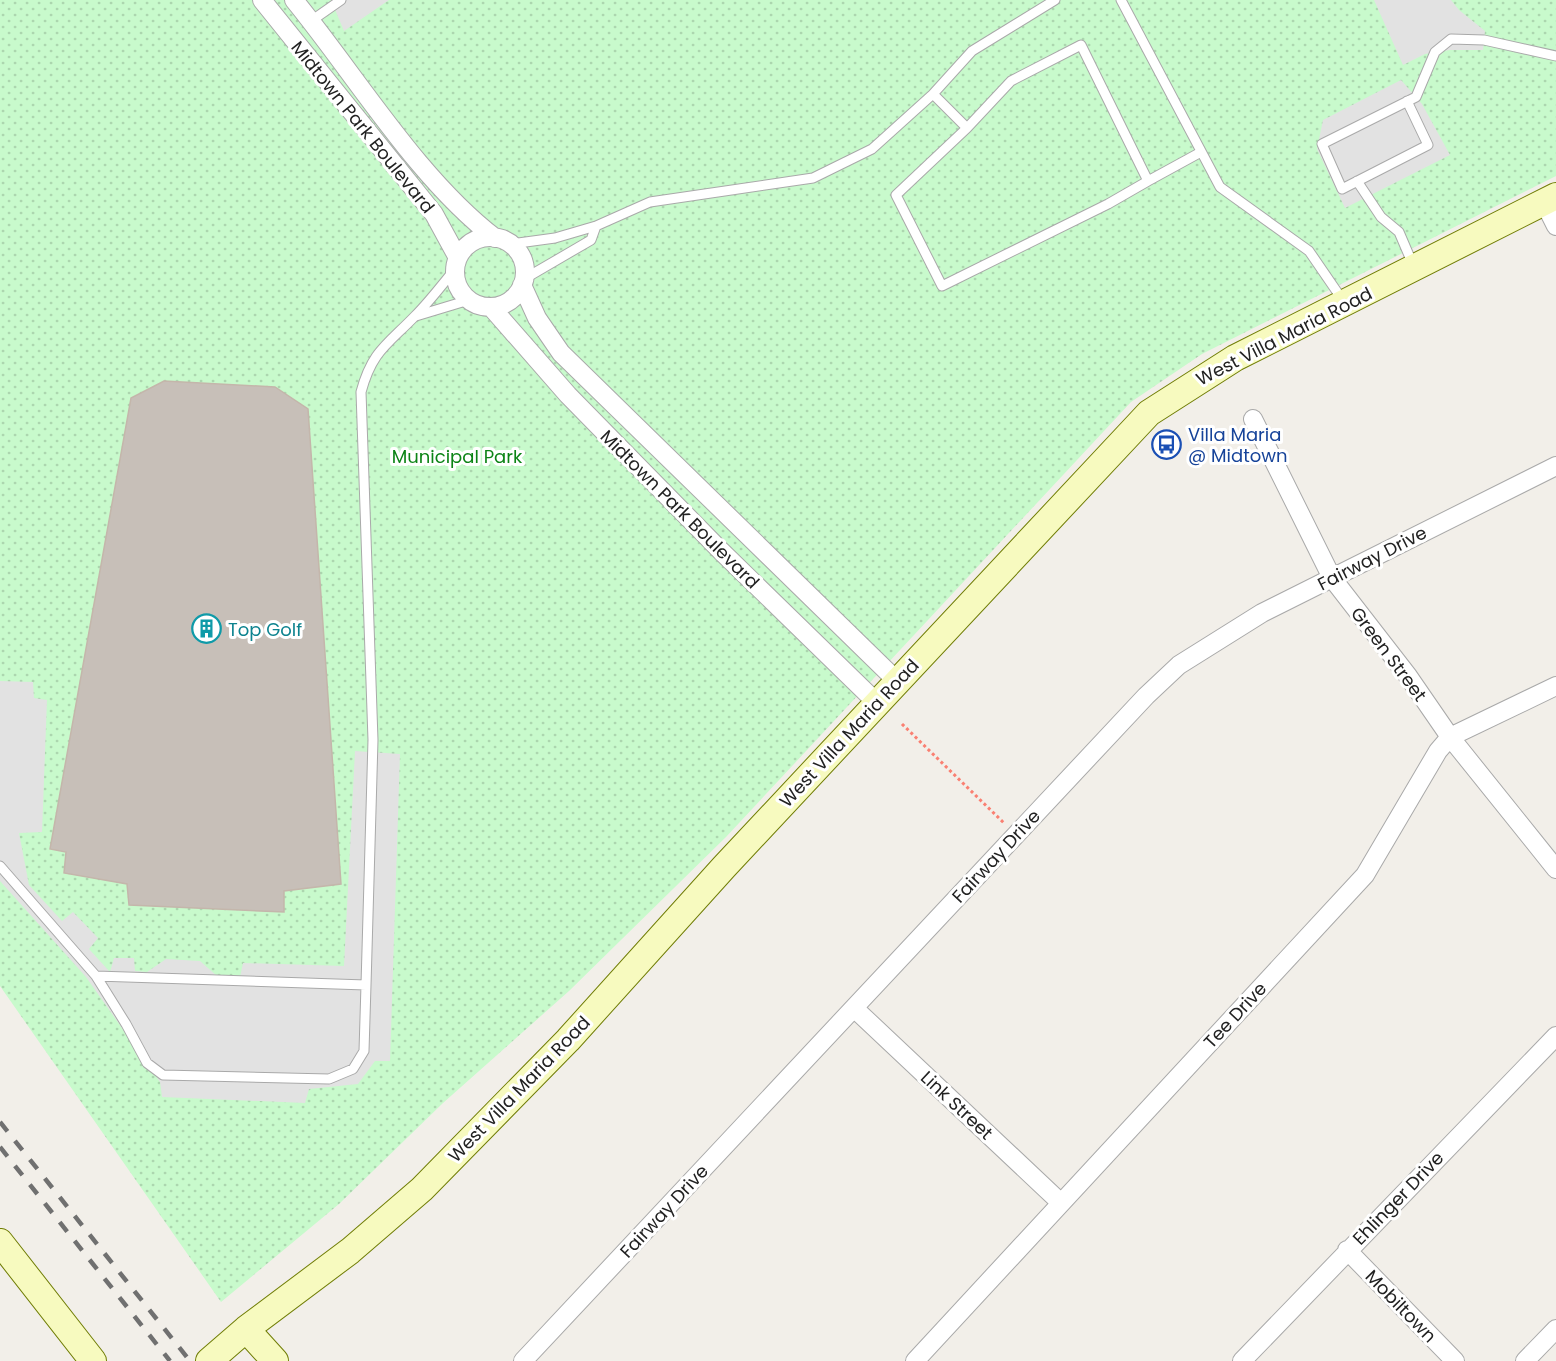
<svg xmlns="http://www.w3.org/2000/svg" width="1556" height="1361" font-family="Poppins,sans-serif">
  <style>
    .park { fill: url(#park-dots) }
    .parking { fill: #e2e2e2 }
    .building { fill: #c7bfb8; stroke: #c4b6ab; stroke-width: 1.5 }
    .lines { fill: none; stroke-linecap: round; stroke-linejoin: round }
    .lane-casing { stroke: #a9a9a9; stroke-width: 11 }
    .street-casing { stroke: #a9a9a9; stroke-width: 20 }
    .secondary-casing { stroke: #707d05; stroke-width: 28 }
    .path { stroke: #fa8072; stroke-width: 3; stroke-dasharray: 3 3; stroke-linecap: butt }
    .lane { stroke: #fff; stroke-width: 9 }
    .street { stroke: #fff; stroke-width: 18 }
    .secondary { stroke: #f7fabf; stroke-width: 26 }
    .rail { stroke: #707070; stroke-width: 4.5; stroke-dasharray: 12 12; stroke-linecap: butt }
    .labels { text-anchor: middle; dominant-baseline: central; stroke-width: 6; stroke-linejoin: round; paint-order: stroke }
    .street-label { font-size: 18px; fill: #222; stroke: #fff }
    .transit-label { font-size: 18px; fill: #164399; stroke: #fff; text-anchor: start }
    .park-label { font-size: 18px; fill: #0c8416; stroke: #fff }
    .culture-label { font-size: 18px; fill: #0d838f; stroke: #fff; text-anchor: start }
  </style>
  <defs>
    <pattern id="park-dots" width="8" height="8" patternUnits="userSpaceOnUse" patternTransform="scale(1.5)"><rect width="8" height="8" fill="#c8facc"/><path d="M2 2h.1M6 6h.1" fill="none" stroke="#acd6af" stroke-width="1.8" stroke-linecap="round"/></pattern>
  </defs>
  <rect width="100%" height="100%" fill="#f2efe9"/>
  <path class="park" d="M0,0H1556V176L1202,354L1131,402L726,837L569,991L443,1103L339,1204L221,1302L0,986Z"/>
  <path class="parking" d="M331,0H389L344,31Z
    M1374,0H1451L1459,10L1485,31L1483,50H1450L1425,54L1403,65Z
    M1401,80L1422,104L1450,155L1345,208L1317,149L1323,120Z
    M0,681L33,682L34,698L47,700L42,832L19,833L29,885L62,921L73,912L98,938L89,949L110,972L114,958H134L135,971L147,972L166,959L200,961L217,976L240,977L243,963L344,966L355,751L400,754L390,1061H375L358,1084L309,1089L305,1103L162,1097L160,1082L86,977L0,881Z"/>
  <path class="building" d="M164,381L275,387L308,409L341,884L284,891V912L129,905L127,884L64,873L66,852L50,849L131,398Z"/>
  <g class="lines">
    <defs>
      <path id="lane" d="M1121,0L1220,187L1309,251L1344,302
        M311,21L341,0
        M933,94L967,128L1011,81L1081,45L1148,181L1108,204L942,286L896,195L967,128
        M1407,101L1428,145L1342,189L1322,144L1416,97L1435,52L1451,39L1484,40L1556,56
        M1148,181L1201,152
        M1357,181L1381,217L1399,232L1414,267
        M511,244L555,238L596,226L650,202L813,178L872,149L933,94L972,51L1055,0
        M524,279L591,240L596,226
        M416,316L469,300
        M0,866L96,976
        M366,985L364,1051L353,1069L329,1079L163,1075L147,1063L126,1024L96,976L366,985L373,740L361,392C372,351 387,345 415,316C429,302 442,285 455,269"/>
      <path id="street" d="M262,0L434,214L458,258
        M294,0C357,77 417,178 495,238
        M1544,202L1556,226
        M455 272a35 35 0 1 1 70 0a35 35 0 1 1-70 0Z
        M522,285L537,318L561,353L897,681
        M491,307L568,395L721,551L877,703
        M1253,419L1332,578L1408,676L1450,737L1556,869
        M854,1008L1061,1203
        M1347,1250L1455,1361
        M523,1361L1146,696L1179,665L1262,613L1556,466
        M915,1361L1365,875L1438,751L1450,737L1556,686
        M1242,1361L1556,1036
        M1525,1361L1556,1329"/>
      <path id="secondary" d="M0,1242L93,1361
        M246,1329L275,1361
        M209,1361L246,1329L350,1251L422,1189L568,1040L724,867L1149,413L1235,358L1556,196"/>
    </defs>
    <use href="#lane" class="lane-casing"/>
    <use href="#street" class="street-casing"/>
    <use href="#secondary" class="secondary-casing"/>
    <path class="path" d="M902,724L1004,823"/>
    <use href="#lane" class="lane"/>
    <use href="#street" class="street"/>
    <use href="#secondary" class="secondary"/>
    <path class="rail" d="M0,1122L190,1361
      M0,1147L170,1361"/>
  </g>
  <defs>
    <symbol id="bus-ring" viewBox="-11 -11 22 22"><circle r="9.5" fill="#fff" stroke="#1a4fb4" stroke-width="1.5"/><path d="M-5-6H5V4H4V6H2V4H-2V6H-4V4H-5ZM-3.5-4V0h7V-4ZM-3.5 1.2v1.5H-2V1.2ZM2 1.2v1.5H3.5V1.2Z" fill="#1a4fb4"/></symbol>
    <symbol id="building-ring" viewBox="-11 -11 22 22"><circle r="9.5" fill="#fff" stroke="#0f9aa8" stroke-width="1.5"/><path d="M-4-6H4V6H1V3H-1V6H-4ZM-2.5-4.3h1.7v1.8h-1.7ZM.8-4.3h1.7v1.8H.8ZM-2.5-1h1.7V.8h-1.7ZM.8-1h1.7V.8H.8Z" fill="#0f9aa8"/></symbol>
  </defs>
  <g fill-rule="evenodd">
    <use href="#bus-ring" x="1150" y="428" width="33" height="33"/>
    <use href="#building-ring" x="190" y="612" width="33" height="33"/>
  </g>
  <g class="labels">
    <g class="street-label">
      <text transform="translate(363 127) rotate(51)">Midtown Park Boulevard</text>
      <text transform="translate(1284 336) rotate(-27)">West Villa Maria Road</text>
      <text transform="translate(680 509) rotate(45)">Midtown Park Boulevard</text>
      <text transform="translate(1372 558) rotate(-27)">Fairway Drive</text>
      <text transform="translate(1389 654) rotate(53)">Green Street</text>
      <text transform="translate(849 733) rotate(-47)">West Villa Maria Road</text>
      <text transform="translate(996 856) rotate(-47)">Fairway Drive</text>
      <text transform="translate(1235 1015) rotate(-47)">Tee Drive</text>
      <text transform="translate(519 1089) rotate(-46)">West Villa Maria Road</text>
      <text transform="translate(957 1105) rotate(43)">Link Street</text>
      <text transform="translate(1398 1198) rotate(-46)">Ehlinger Drive</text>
      <text transform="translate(664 1211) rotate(-47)">Fairway Drive</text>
      <text transform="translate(1401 1306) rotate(46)">Mobiltown</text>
    </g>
    <g class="transit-label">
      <text x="1188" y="434">Villa Maria<tspan x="1188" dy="21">@ Midtown</tspan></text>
    </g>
    <g class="park-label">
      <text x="457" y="456">Municipal Park</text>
    </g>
    <g class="culture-label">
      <text x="228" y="629">Top Golf</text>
    </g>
  </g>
</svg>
